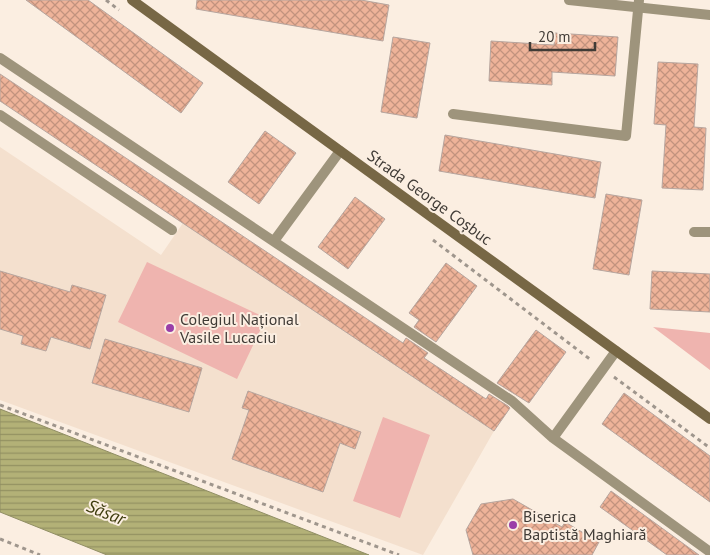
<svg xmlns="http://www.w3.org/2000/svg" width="710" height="555" font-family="'PT Sans',sans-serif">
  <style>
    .built { fill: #f4e0ce }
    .green { fill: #efb4af }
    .water { fill: url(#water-rules); stroke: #908e64 }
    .building { fill: url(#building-cross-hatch); stroke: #b6a59e }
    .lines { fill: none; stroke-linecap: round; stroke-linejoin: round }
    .path { stroke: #9f968d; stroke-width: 3; stroke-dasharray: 4 4; stroke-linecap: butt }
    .service { stroke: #9e947c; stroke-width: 10 }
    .minor { stroke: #9e947c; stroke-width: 10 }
    .secondary { stroke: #776745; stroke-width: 10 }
    .poi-dot { fill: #9a3ea8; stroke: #fbeee1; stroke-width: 2 }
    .labels { text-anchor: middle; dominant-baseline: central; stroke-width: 4; stroke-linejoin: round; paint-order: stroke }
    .street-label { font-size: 16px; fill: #403b36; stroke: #fbeee1 }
    .poi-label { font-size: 16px; fill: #403b36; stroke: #fbeee1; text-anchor: start }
    .water-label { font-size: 18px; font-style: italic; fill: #3e3c0d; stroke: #fbeee1 }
  </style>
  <defs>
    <pattern id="water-rules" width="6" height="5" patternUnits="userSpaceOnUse" patternTransform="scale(1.25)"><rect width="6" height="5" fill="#b3b177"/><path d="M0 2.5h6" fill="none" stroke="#939162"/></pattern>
    <pattern id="building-cross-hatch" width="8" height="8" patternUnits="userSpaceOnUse" patternTransform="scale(1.25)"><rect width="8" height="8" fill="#eeb399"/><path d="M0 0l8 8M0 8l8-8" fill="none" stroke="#c2937e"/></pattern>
  </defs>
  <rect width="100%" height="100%" fill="#fbeee1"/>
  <path class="built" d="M0,147L161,255L183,223L494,431L423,555L0,400Z"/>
  <path class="green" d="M147,262L266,318L237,379L118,322Z
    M653,327L710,333V370Z
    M383,417L430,435L400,518L353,501Z"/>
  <path class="water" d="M0,409L369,555H107L0,512Z"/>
  <path class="building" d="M26,0H88L203,83L181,113Z
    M197,0H361L389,5L383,41L196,9Z
    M555,33L618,37L615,76L552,72V85L489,81L491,41L554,45Z
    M393,37L430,43L417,118L381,112Z
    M658,62L698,64L694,127L706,128L703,190L662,188L666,125L654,124Z
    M0,74L403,343L406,338L428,353L424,358L486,399L489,394L508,406L510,408L494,431L0,101Z
    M265,131L296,153L259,204L228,182Z
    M445,135L601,162L595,198L439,171Z
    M606,194L642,200L629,275L593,269Z
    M355,197L385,219L348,269L318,247Z
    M446,263L477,286L436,342L414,327L419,320L409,313Z
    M0,271L70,292L72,285L106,295L90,349L51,337L46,351L21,344L23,336L0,329Z
    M652,271L710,274V312L650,309Z
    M536,330L566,352L529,403L497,383Z
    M105,339L202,368L189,412L92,383Z
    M248,391L361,432L355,449L340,443L323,492L232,459L249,410L242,408Z
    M624,393L710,456V502L602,424Z
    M611,491L699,555H667L600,507Z
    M513,499L562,527L565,522L599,542L592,555H473L466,530L481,504Z"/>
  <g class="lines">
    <path class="path" d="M106,0L119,10
      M433,240L591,360
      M614,377L710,448
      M0,405L399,555
      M0,539L40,555"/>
    <path class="service" d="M0,58L512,401L553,438L710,552
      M453,114L626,136L639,0
      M0,115L172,230
      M694,232H710
      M274,241L340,151
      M553,438L616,351"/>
    <path class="minor" d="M569,0L710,15"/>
    <path class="secondary" d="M132,0L710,419"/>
  </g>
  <g class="poi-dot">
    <circle cx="170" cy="328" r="5"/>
    <circle cx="513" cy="525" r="5"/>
  </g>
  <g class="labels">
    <g class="street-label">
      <text transform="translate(430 197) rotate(36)">Strada George Coșbuc</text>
    </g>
    <g class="poi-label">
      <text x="180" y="319">Colegiul Național<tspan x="180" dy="18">Vasile Lucaciu</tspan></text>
      <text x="523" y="516">Biserica<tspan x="523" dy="18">Baptistă Maghiară</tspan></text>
    </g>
    <g class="water-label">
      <text transform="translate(106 512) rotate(22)">Săsar</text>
    </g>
  </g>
  <path d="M530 42v8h65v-8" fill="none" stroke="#403b36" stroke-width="2.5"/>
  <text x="538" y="42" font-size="15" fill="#403b36" stroke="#fbeee1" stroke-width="4" paint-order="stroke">20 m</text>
</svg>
